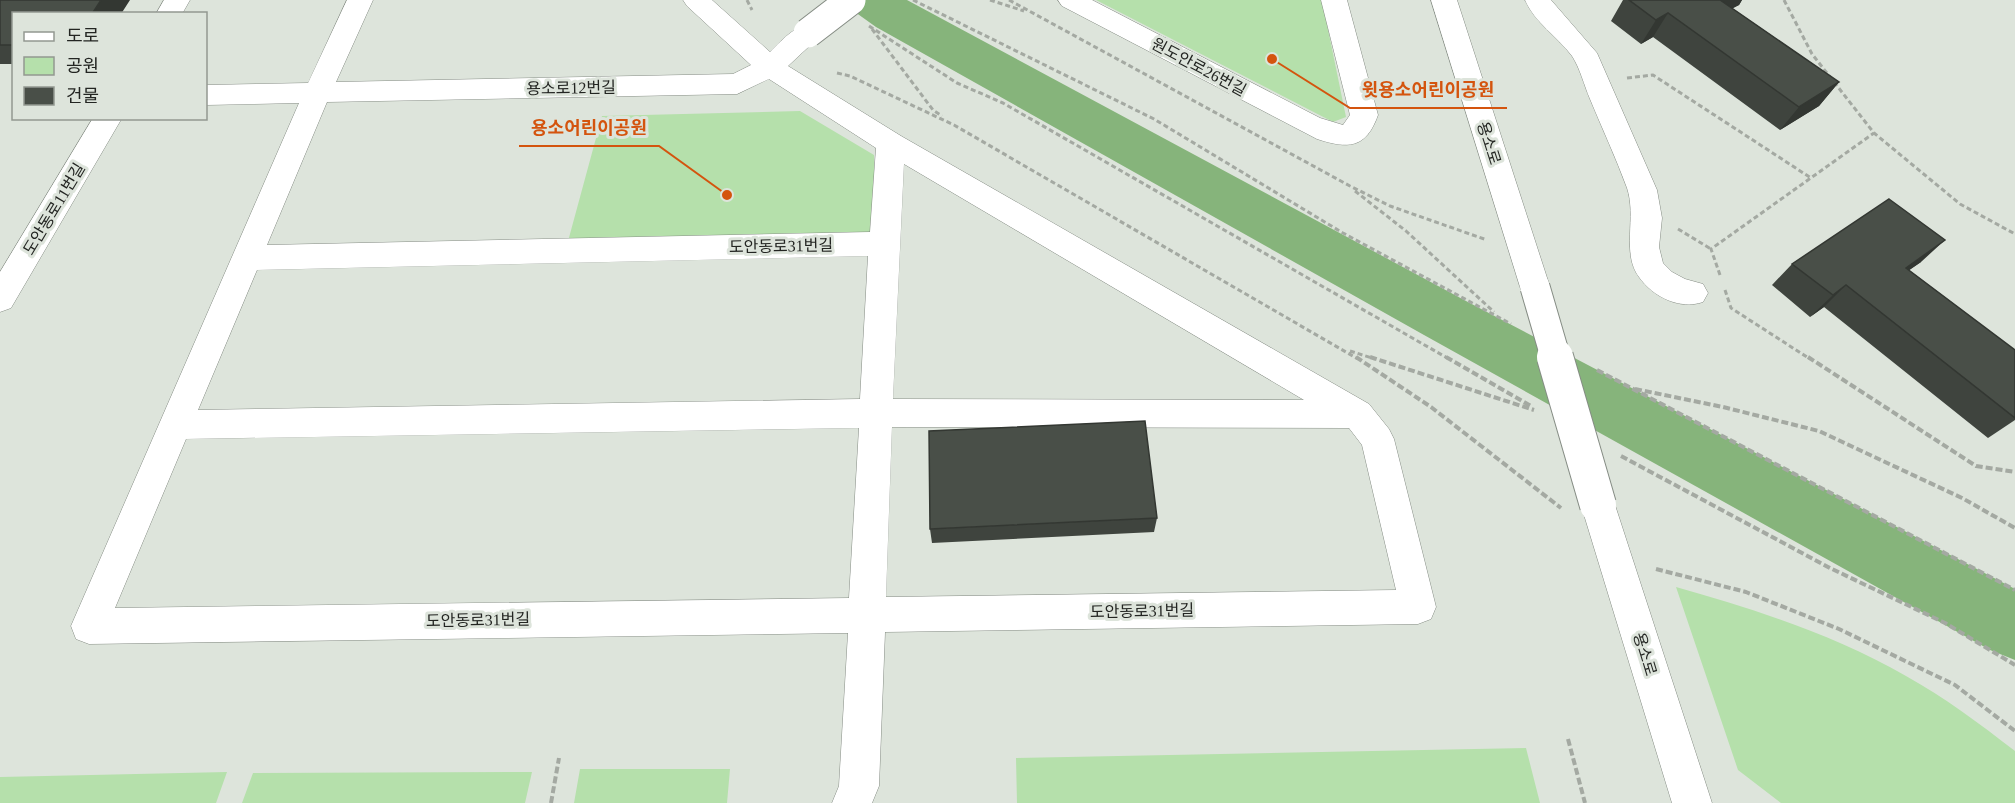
<svg xmlns="http://www.w3.org/2000/svg" width="2015" height="803" font-family="'Times New Roman','Noto Sans KR',serif">
  <style>
    .green { fill: #b5e0ab }
    .lines { fill: none; stroke-linecap: round; stroke-linejoin: round }
    .river { fill: #86b47b; fill-rule: evenodd }
    .minor-casing { stroke: #858c84; stroke-width: 1 }
    .path-far1 { stroke: #a4a9a2; stroke-width: 3; stroke-dasharray: 5 3; stroke-linecap: butt }
    .path { stroke: #a4a9a2; stroke-width: 4; stroke-dasharray: 7 3; stroke-linecap: butt }
    .minor { fill: #fff; fill-rule: evenodd }
    .minor-bridge-far1-casing { stroke: #858c84; stroke-width: 31; stroke-linecap: butt }
    .minor-bridge-casing { stroke: #858c84; stroke-width: 38; stroke-linecap: butt }
    .minor-bridge-far1 { stroke: #fff; stroke-width: 29 }
    .minor-bridge { stroke: #fff; stroke-width: 36 }
    .wall { fill: #3f443e }
    .shaded-wall { fill: #333732 }
    .building { fill: #494f48; stroke: #333732; stroke-width: 1.5 }
    .labels { text-anchor: middle; dominant-baseline: central; stroke-width: 6; stroke-linejoin: round; paint-order: stroke }
    .street-label { font-size: 16px; fill: #232522; stroke: #dde4db }
    .leader { fill: none; stroke: #d4540e; stroke-width: 2 }
    .callout-dot { fill: #d4540e; stroke: #dde4db; stroke-width: 2 }
    .callout-label { font-size: 18px; text-anchor: middle; font-weight: bold; fill: #d4540e; stroke: #dde4db; stroke-width: 6; stroke-linejoin: round; paint-order: stroke }
  </style>
  <rect width="100%" height="100%" fill="#dde4db"/>
  <path class="green" d="M1096,0H1322L1346,117L1333,122Z
    M800,111L874,155L875,235L567,245L602,116Z
    M1676,587C1754,609 1835,635 1906,676C1944,697 1980,724 2015,751V803H1781L1738,770Z
    M1526,748L1540,803H1017L1016,758Z
    M580,769H730L727,803H574Z
    M227,772L216,803H0V777Z
    M532,772L525,803H242L253,773Z"/>
  <g class="lines">
    <path class="river" d="M848,0H907L1466,301L2015,589V660L1990,650L1424,335L876,27L855,12Z"/>
    <defs>
      <path id="minor" d="M164,0H190L182,14H156Z
        M347,0H373L336,82L733,74L751,65L687,6L683,0H712L770,52C784,39 797,21 817,27L821,33L817,39L788,66L901,136L1369,404L1389,429L1394,439L1436,607L1431,619L1418,624L885,632L879,786L872,803H832L839,786L848,633L89,644L76,639L71,626L299,103L206,105V85L308,83ZM769,79L876,148L870,232L267,245L327,102L737,94ZM904,164L1304,400L893,399ZM868,256L860,399L198,410L257,270ZM892,427L1349,428L1362,445L1396,590L886,597ZM859,428L849,598L115,608L186,439Z
        M1058,0H1092L1320,118L1343,125L1350,115L1321,0H1347L1378,115C1366,149 1348,149 1317,139L1062,6Z
        M1431,0H1457L1550,287L1546,296L1535,299L1524,296L1520,287Z
        M1525,0H1551L1597,53L1657,190L1662,218L1659,247L1663,263L1672,272L1685,279L1703,284L1708,293L1703,302C1680,310 1653,297 1639,277C1621,253 1637,217 1627,188C1616,158 1602,128 1590,99C1584,85 1580,68 1572,56C1557,36 1535,23 1525,0Z
        M93,118H122L11,308L0,312V272Z
        M1598,489L1610,494L1615,505L1712,803H1672L1581,505L1586,494Z"/>
    </defs>
    <use href="#minor" class="minor-casing"/>
    <path class="path-far1" d="M747,0L752,10
      M913,0L1154,119L1343,233L1511,324
      M990,0L1024,11
      M1009,0L1350,186L1390,206L1487,240
      M1784,0L1812,54L1830,77
      M869,26L957,83L1003,103L1449,359
      M872,29L933,110L942,116
      M837,73L850,76L954,125L1358,359
      M1627,78L1653,75L1811,178
      M1834,82L1874,133L1960,204L2015,234
      M1355,191L1406,231L1494,312
      M1678,229L1711,249
      M1720,275L1711,249L1874,133
      M1725,290L1731,308L1810,359
      M1350,351L1375,359"/>
    <path class="path" d="M1356,357L1431,407L1561,508
      M1370,357L1534,410
      M1446,357L1531,406
      M1808,357L1976,466L2015,472
      M1597,370L2015,590
      M1635,389L1723,407L1819,431L1962,498L2015,528
      M1621,456L1830,568L1945,623L2015,665
      M1656,569L1746,592L1839,629L1955,685L2015,731
      M1568,739L1585,803
      M551,803L559,758"/>
    <use href="#minor" class="minor"/>
    <defs>
      <path id="minor-bridge-far1" d="M808,33L851,0
        M1535,287L1556,359"/>
      <path id="minor-bridge" d="M1555,357L1598,505"/>
    </defs>
    <use href="#minor-bridge-far1" class="minor-bridge-far1-casing"/>
    <use href="#minor-bridge" class="minor-bridge-casing"/>
    <use href="#minor-bridge-far1" class="minor-bridge-far1"/>
    <use href="#minor-bridge" class="minor-bridge"/>
  </g>
  <path class="wall" d="M0,0L14,14V64H0Z
    M1623,0H1742L1739,5L1732,8L1839,82L1819,106L1780,130L1653,37L1641,44L1611,21Z
    M1921,262L1909,270L2015,350V420L1988,438L1824,307L1810,317L1772,285L1792,264Z
    M1157,518L1154,532L932,543L930,529Z"/>
  <path class="shaded-wall" d="M101,0H130L121,14H92Z
    M1720,0H1742L1739,5L1704,24Z
    M1668,13L1653,37L1641,44L1656,20Z
    M1839,82L1819,106L1780,130L1799,107Z
    M1945,240L1921,262L1882,289L1906,268Z
    M1846,285L1824,307L1810,317L1833,295Z"/>
  <path class="building" d="M0,0H101L92,14H14V45H0Z
    M1629,0H1720L1839,82L1799,107L1668,13L1656,20Z
    M1889,199L1945,240L1906,268L2015,350V418L1846,285L1833,295L1792,264Z
    M1145,421L1157,518L930,529L929,431Z"/>
  <g class="labels">
    <g class="street-label">
      <text transform="translate(1199 67) rotate(28)">원도안로26번길</text>
      <text transform="translate(571 88) rotate(-1)">용소로12번길</text>
      <text transform="translate(1489 143) rotate(72)">용소로</text>
      <text transform="translate(54 209) rotate(-59)">도안동로11번길</text>
      <text transform="translate(781 246) rotate(-1)">도안동로31번길</text>
      <text transform="translate(1142 611) rotate(-1)">도안동로31번길</text>
      <text transform="translate(478 620) rotate(-1)">도안동로31번길</text>
      <text transform="translate(1645 654) rotate(73)">용소로</text>
    </g>
  </g>
  <path class="leader" d="M1272 59L1350 108H1507M727 195L659 146H519"/>
  <g class="callout-dot">
    <circle cx="1272" cy="59" r="6"/>
    <circle cx="727" cy="195" r="6"/>
  </g>
  <g class="callout-label">
    <text x="1428" y="96">윗용소어린이공원</text>
    <text x="589" y="134">용소어린이공원</text>
  </g>
  <rect x="12" y="12" width="195" height="108" fill="#dde4db" stroke="#939891" stroke-width="1.5"/>
  <rect x="24" y="32" width="30" height="9" fill="#ffffff" stroke="#939891" stroke-width="1.5"/>
  <text x="66" y="42" font-size="18" fill="#232522">도로</text>
  <rect x="24" y="57" width="30" height="18" fill="#b5e0ab" stroke="#939891" stroke-width="1.5"/>
  <text x="66" y="72" font-size="18" fill="#232522">공원</text>
  <rect x="24" y="87" width="30" height="18" fill="#494f48" stroke="#939891" stroke-width="1.5"/>
  <text x="66" y="102" font-size="18" fill="#232522">건물</text>
</svg>
